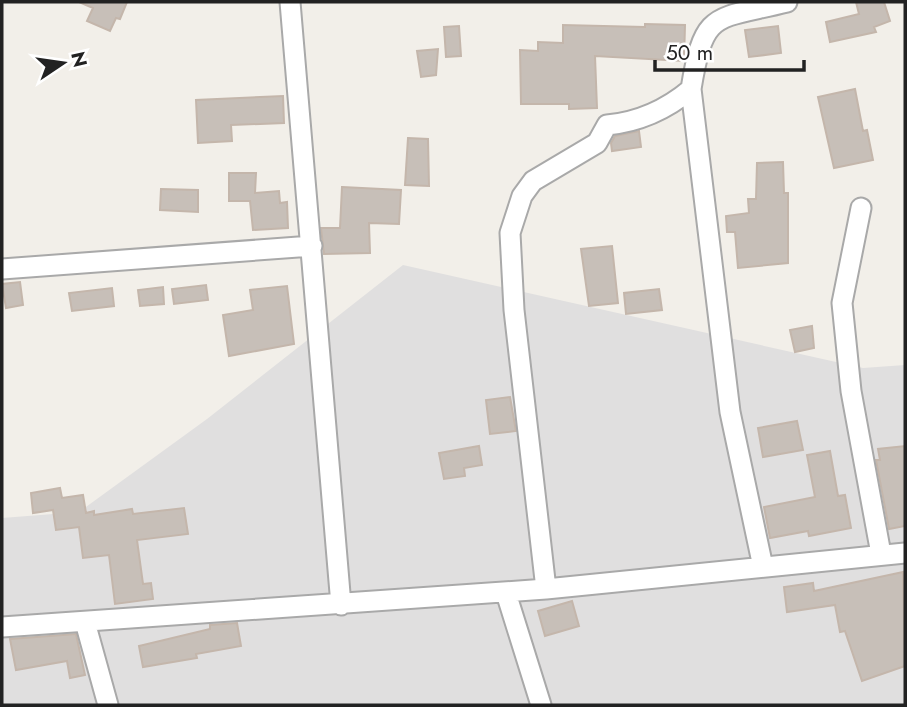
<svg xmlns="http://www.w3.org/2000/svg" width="907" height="707" font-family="Jost,sans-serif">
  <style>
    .residential { fill: #e0dfdf }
    .building { fill: #c7bfb8; stroke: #c4b6ab; stroke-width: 2 }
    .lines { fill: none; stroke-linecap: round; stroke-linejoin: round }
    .street-casing { stroke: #a9a9a9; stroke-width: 23 }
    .street { stroke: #fff; stroke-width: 19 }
  </style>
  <rect width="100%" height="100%" fill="#f2efe9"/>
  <path class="residential" d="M403,265L863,368L905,365V705H2V518L79,512L207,419Z"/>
  <path class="building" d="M79,2H127L120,19L116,18L110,31L87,21L93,8Z
    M856,2H884L890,21L874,27L876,32L830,42L826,22L859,14Z
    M645,24L685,25L684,61L595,56L597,108L569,109V104H521L520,50L538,51V42L563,43V25L645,27Z
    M459,26L461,56L446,57L444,27Z
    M778,26L781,53L749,57L745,30Z
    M438,49L436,75L421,77L417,51Z
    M855,89L863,131L867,130L873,160L834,168L818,97Z
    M283,96L284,123L231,125L232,141L198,143L196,100Z
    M639,131L641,147L612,151L611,143L615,136Z
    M408,138L428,139L429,186L405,185Z
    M783,162L784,193H788V263L738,268L735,232H727L726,216L749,213L748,199H756L757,163Z
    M229,173H256L255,193L279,191L280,203L287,202L288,228L253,230L250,201H229Z
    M342,187L401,190L399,224L369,223L370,253L324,254L321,228H340Z
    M161,189L198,190V212L160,210Z
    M612,246L618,303L589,306L581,249Z
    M20,282L23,305L6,308L2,284Z
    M206,285L208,300L174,304L172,289Z
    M287,286L294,344L229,356L223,315L253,310L250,290Z
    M163,287L164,304L140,306L138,290Z
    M112,288L114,306L72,311L69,293Z
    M659,289L662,310L626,314L624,293Z
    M812,326L814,348L795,352L790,330Z
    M510,397L516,431L490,434L486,400Z
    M797,421L803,450L763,457L758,428Z
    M479,446L482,465L464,468L465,476L444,479L439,453Z
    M905,446V526L889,529L876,460H880L878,449Z
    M830,451L838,496L845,495L851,528L809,536L808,531L770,538L764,507L815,497L807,455Z
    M60,488L62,498L83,495L86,513L94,511V515L132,509L133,514L184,508L188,534L137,540L143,584L151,583L153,599L115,604L109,555L83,558L79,527L56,530L53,510L33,513L31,493Z
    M903,572L905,666L862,681L845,631L840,632L835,605L787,612L784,587L813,583L814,591Z
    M572,601L579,626L545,636L538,611Z
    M237,623L241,646L196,654L197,658L143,667L139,646L210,629V625Z
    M76,634L85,675L70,678L67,661L16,670L10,639Z"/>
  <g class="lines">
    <defs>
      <path id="street" d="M290,2L341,605
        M691,89L730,412L763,567
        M861,208L842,303L851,391L881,554
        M2,269L312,246
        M546,589L514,310L510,233L522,196L533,181L597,143L607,125C640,122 666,110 691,89C704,9 714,20 787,2
        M506,593L541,705
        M85,622L108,705
        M2,627L546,589L905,553"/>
    </defs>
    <use href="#street" class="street-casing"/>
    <use href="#street" class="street"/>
  </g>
  <rect width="907" height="707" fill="none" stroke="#222222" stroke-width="7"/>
  <g transform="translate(63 63) rotate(77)" stroke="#ffffff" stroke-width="5" paint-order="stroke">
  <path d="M0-5L12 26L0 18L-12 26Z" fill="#222222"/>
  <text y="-10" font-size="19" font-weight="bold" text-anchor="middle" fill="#222222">N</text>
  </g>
  <path d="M655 60v10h149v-10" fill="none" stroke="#222222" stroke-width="3.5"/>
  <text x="666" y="60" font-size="21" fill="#222222" stroke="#ffffff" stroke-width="5" paint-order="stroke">50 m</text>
</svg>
